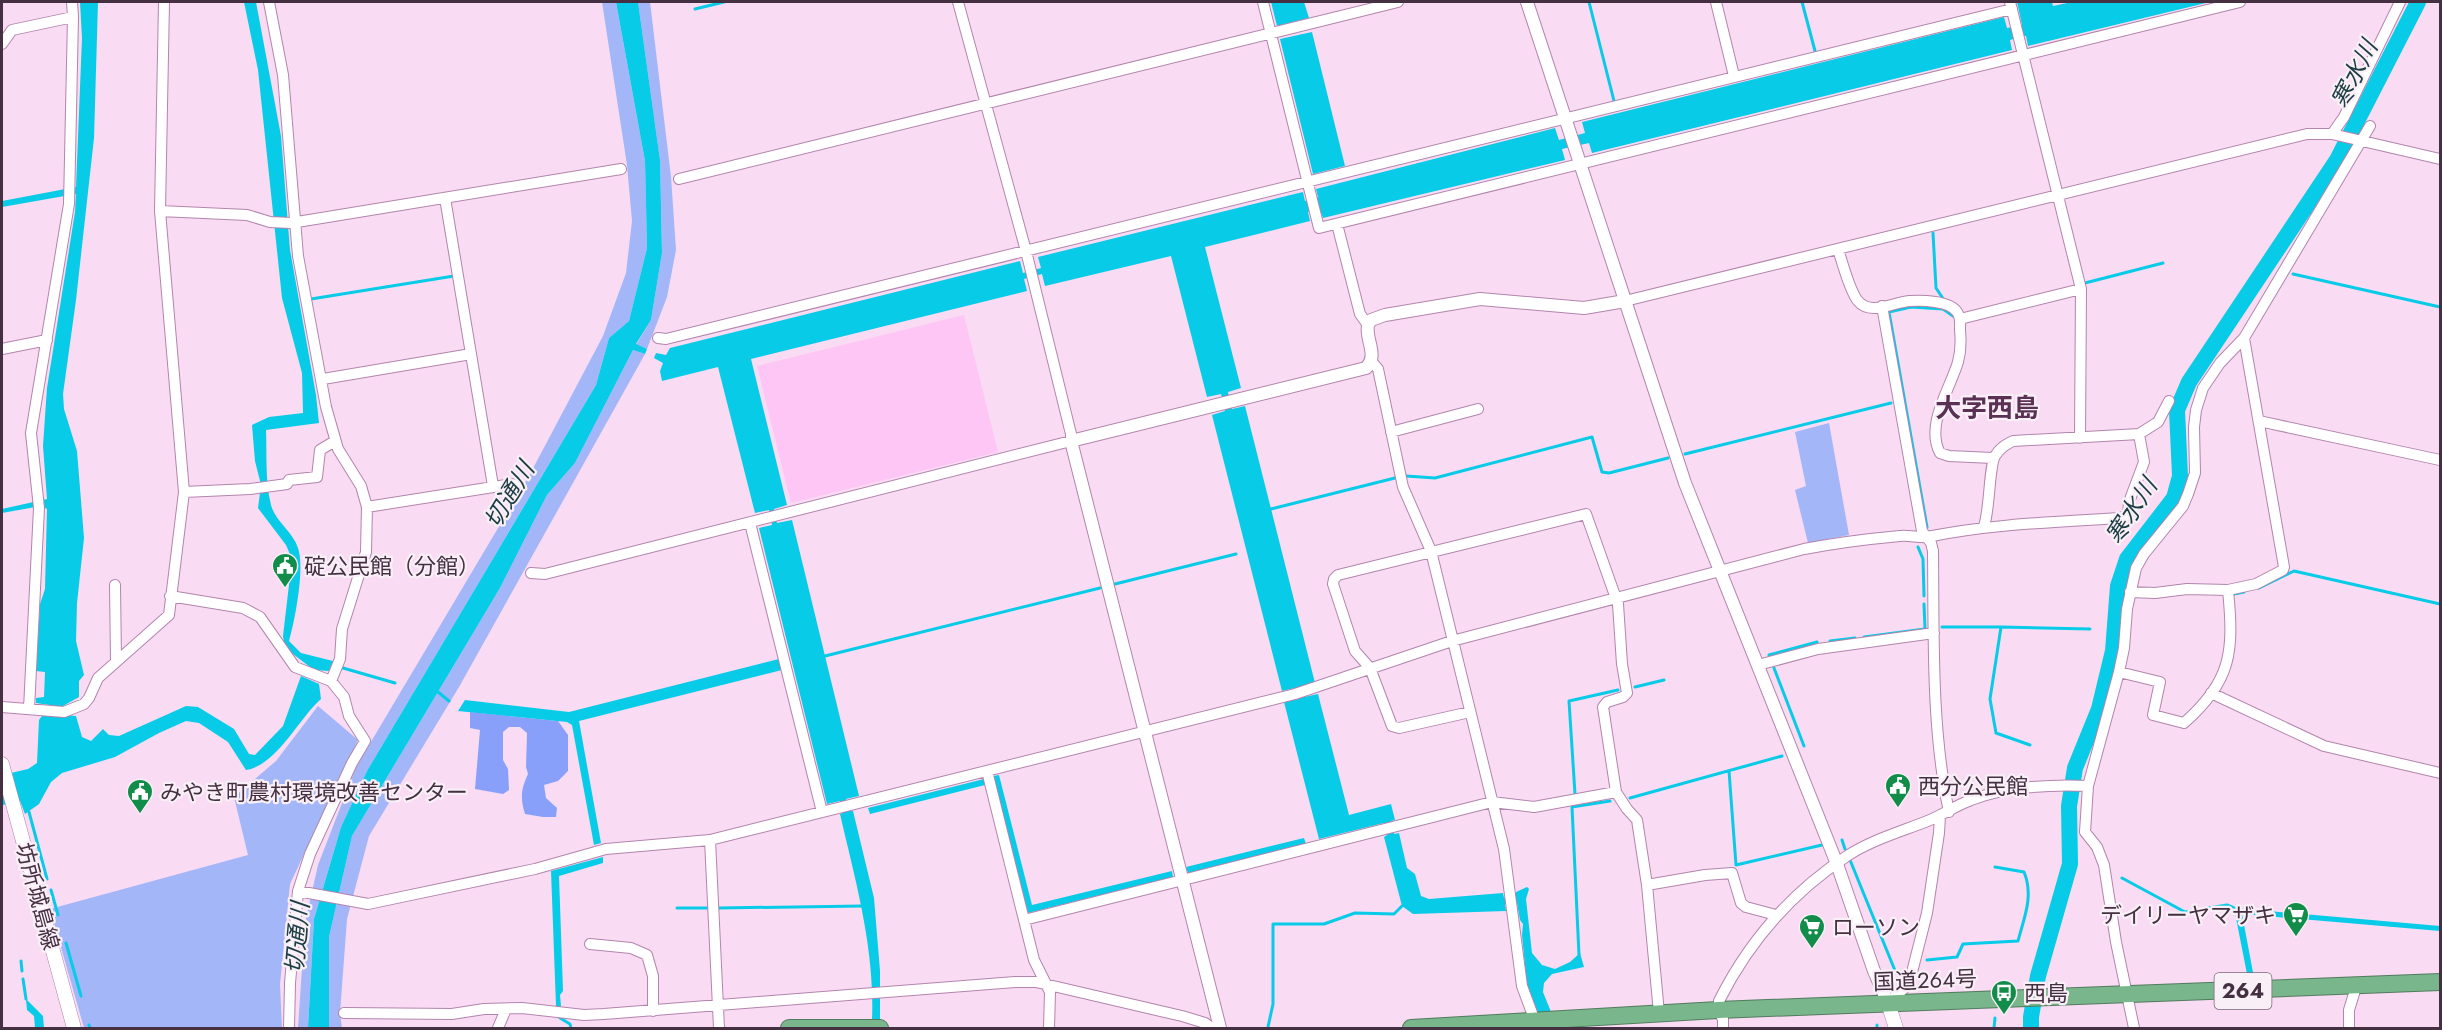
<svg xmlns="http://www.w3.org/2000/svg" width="2442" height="1030" font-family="Jost,'Noto Sans JP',sans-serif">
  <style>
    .built { fill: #fec6f5 }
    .green { fill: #a3b6f8 }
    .forest { fill: #89a0fb }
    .water { fill: #07cbe7 }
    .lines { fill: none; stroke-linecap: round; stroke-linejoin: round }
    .stream { stroke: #07cbe7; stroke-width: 3 }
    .river { stroke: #07cbe7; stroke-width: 16 }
    .minor-casing { stroke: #b385ac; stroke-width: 12 }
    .tertiary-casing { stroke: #b385ac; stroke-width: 14 }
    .secondary-casing { stroke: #b385ac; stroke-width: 15 }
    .trunk-casing { stroke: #517b5e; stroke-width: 18 }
    .minor { stroke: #fff; stroke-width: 10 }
    .tertiary { stroke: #fff; stroke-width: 12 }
    .secondary { stroke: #fff; stroke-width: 14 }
    .trunk { stroke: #7ab68b; stroke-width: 16 }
    .labels { text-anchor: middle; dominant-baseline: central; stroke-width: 4.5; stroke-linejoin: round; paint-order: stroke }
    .shield { fill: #f9eff7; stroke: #7a6978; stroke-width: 1.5 }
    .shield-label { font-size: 21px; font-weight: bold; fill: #443041 }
    .poi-label { font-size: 22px; fill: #443041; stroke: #f9eff7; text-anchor: start }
    .street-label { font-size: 22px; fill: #443041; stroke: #f9eff7 }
    .water-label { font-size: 24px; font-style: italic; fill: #1c3d43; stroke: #f9eff7 }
    .quarter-label { font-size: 26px; font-weight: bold; fill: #5a3154; stroke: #f9eff7 }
  </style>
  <rect width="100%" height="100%" fill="#f9dbf4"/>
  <path class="built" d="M964,315L998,452L791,503L757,366Z"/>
  <path class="green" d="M602,2H616L645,161L647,248L629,321L609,338L596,385L367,771L341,827L314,919L308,1028H298L305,923L318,865L356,767L529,476L603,336L626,273L632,221L627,165Z
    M638,2H650L671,177L676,250L667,297L647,349L636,345L651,320L662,253L660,160Z
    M633,350L645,354L459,687L369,836L347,919L340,1013L342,1028H329V937L352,836L500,588L547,495L575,463Z
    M1829,423L1849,535L1808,543L1795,490L1806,486L1795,432Z
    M318,706L358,740L290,884L280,984L282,1028H84L50,909L248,855L234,797L276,761Z"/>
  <path class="forest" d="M470,712L558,721L568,735V771L558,781L544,785L546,798L557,808L556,817H543L525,814C520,798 521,789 528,774L526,767L527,733L520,727H509L503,732V760L508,769L509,790L503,794L475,789L480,730L470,728Z"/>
  <path class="water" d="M80,2H98L94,138L76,300L63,394L64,409L77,451L84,538L77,603L76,641L84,675L79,681V697L63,706V715L76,716L82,737L91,741L103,729L109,735L119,736L186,706L198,707L234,729L249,754L255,755L283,726L301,676L319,684L321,699C299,718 277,765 246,770L228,742L199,723L186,721L159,733L115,757L62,773L51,782L39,804L25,814L20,801L3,805L2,807V775L28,769L37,763L39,720L42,716L56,715V706L36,703V698L44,697L45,672L36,671L40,604L45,589L47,509L41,506L2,513V509L47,499L43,446L47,388L75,212L76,194L2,207V201L76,187L82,38Z
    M244,2H256L281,136L290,250L316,395L319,423L266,430C267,454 265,481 271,505C275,521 293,532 298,548C305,568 295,620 289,641L301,653L333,661L329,671L314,670L285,648L283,636L292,559L286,545L258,508L261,485L255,461L252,425L269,417L303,413L302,373L282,298L258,70Z
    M616,2H638L660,160L662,253L651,320L636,344L647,349L645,354L633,350L575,463L547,495L500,588L352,836L329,937V1028H308L314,919L341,827L367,771L596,385L609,338L629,321L647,248L645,161Z
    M1271,2H1304L1309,18L1277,26Z
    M2017,2H2052L2053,6L2072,2H2210L2028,46L2026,36H2024L2010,40L2012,50L1592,153L1589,143L1562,149L1565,160L1323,218L1320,209L1308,212L1310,221L1205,247L1241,388L1228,392L1232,409L1245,406L1315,683L1302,686L1304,697L1318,694L1349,815L1391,804L1395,820L1391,821L1394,834L1399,833L1407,868L1415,874L1421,896L1429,899L1503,893L1504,898L1516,897V892L1527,887L1529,889L1526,899L1532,953L1542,965L1555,969L1570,962L1580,953L1584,967L1552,974L1544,983L1543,992L1551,1012L1538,1013L1527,986L1522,935L1523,924L1520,920L1517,903L1505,904L1506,911L1413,914L1402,906L1384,837L1387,835L1384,823L1319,839L1284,702L1298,699L1295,688L1282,691L1212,415L1225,411L1221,394L1207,397L1171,256L1045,286L1042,274L1024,279L1027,291L751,359L787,505L774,509L777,523L792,520L859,796L846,799L849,811H853L874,898L880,971V1021L872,1020C875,949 856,883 840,814L843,813L840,801L827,804L759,528L772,525L769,510L755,513L718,367L662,381L660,371L663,363L654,358L656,353L666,355L670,348L1020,261L1023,273L1041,268L1038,257L1303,192L1305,201L1318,197L1316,189L1555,128L1559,140L1585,133L1582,122L2004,17L2007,28L2022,25Z
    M1312,32L1345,166L1313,174L1280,39Z
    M779,659L782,670L579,721L601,843L594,845L572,725L567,722L458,711L465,700L569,712Z
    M999,775L1032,905L1172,871L1173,877L1028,913L993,776Z
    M984,779L985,785L870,814L868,808Z
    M1304,838L1306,844L1188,873L1186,867Z
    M603,857V863L559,876L563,991L560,995L561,1006L559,1007L556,1006L551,871Z
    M2234,908L2440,926V931L2242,914L2255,983L2249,984Z
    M26,999L43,1016L44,1028H35L34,1016L27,1010Z"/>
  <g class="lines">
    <path class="stream" d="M1589,2L1614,101
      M1802,2L1815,51
      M695,9L724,2
      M1933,233L1936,288L1944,300
      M2293,274L2440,307
      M2085,283L2163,263
      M311,299L454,276
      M1685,454L1891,403
      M1406,476L1435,478L1592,437L1602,472L1609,473L1668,458
      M1271,509L1395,478
      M1927,527L1889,312L1911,307L1943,309L1953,316
      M1918,547L1923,559L1924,596
      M1115,584L1236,554
      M2259,588L2294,571L2440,604
      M2234,594L2244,592
      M1942,627H2001
      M1864,637L1925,629L1924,604
      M1830,641L1855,638
      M1769,655L1817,642
      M825,656L1100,588
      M343,668L395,683
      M1774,668L1804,746
      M1635,687L1664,680
      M438,692L449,701
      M2030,745L1996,733L1990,699L2001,627L2090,629
      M1729,771L1736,865L1822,845
      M1575,794L1569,701L1618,690
      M1630,798L1782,756
      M29,812L47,879
      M1842,840L1845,849
      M1850,860L1896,973
      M2122,878L2185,912L2227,905L2234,908
      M51,890L58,915
      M677,908H707
      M719,908L862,906
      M66,943L81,996
      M1579,955L1572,807L1610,801
      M1927,960L1957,957L1963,944L2018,941C2024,918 2034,896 2024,872L1995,867
      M21,961L22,971
      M23,979L26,999
      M560,1018L570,1024L571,1028
      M89,1025L90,1028
      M1877,1025V1028
      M1268,1027L1273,1004V924H1324L1355,913L1394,914L1402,906
      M1994,1028L1995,1018"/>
    <path class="river" d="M2031,1028V1017L2038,976L2070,864L2069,806L2075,768L2099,709L2113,651L2118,586L2127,559L2174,498L2180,476L2177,410L2189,382L2337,160L2418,2"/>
    <defs>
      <path id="minor" d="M269,2L283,75L298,256L326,407L338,449L361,486L367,507L366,552L342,629L340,659L331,681
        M1263,2L1319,228L2240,2
        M1716,2L1734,76
        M2010,2L2081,289L2080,438
        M2,44L12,30L73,17
        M2332,134L2344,117L2400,2
        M679,179L1398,2
        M445,198L493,486
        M160,211L247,215L270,222L291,223L621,169
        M1337,224L1360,314L1368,325
        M1838,250C1843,263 1849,290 1858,301C1870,316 1894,302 1910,301C1922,300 1950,301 1957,312C1961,317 1960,324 1960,330C1961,340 1961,351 1958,362C1950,389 1925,425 1940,453L1949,456L1993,458
        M1625,301L2307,134H2332L2440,159
        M1882,306L1922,531L1931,543L1933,551C1934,636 1931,728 1949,812
        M1960,319L2081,289
        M658,338L666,339L2012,9
        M2,349L47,340
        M1372,362L1378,369L1403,487L1431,551L1504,849L1522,986L1535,1021
        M323,379L471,354
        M2259,421L2440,460
        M1391,432L1478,409
        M184,492L250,489L287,484L289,480L317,477L320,450L335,441
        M367,507L512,484L516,485
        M750,523L822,812
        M1984,526C1990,509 1989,466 1995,456C2000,448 2005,445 2013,441L2139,434L2158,422L2169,401
        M531,573L545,574L1071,441V434L1026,251L958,2
        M115,585L116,661
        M2130,592L2155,593L2187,589L2228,590L2256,584L2283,570L2284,567L2244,338
        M170,596L243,608L260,617L295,667L331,681L344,697L349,716L365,741L352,763L310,854L298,891L290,983L289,1028
        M1758,665L1818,649L1934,633
        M2119,672L2160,682L2153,715L2184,723C2232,681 2234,651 2228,590
        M2211,693L2324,746L2440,773
        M2,707L64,712L84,704L89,698L98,678L169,615L184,492L160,211L164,2
        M29,709L39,508L31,433L69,204L73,17L72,2
        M1470,712L1399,728L1392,726L1370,668L1355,651L1333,584L1334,579L1338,575L1586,514L1618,604L1622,664L1627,693L1623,697L1607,702L1603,707L1616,792L1627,809L1637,820L1647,885L1705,875L1732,873L1741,903L1746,907L1776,915
        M987,771L1034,960L1050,992L1049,1028
        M710,840L719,1028
        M1647,885L1659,1013
        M298,891L368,904L535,869L606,849L710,840L1295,694L1452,641L1804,549C1836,543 1867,539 1900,536C1909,535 1919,538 1927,537C1991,524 2055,522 2120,518L2128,515L2129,502L2144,462L2139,434
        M1024,920L1492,802L1534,807L1616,792
        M590,944L631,948L647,955L653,976V1011
        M1888,1003L1909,984L1927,913L1939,833L1940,816
        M344,1013L452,1014L484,1009L522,1008L584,1015L604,1014L1015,982H1036L1182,1016L1205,1023L1212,1028
        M498,1028L506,1009
        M1723,1028V1019L1718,1010L1719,1001C1749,941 1791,893 1847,856C1871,840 1903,831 1930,820C1944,814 1957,805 1971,800C2004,787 2053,784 2088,786
        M2134,1028L2116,942L2104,865L2097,847L2085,832L2088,786L2119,672L2124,648L2127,609L2136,568L2144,554L2183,506L2188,494L2195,473L2194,427L2196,410L2203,388L2220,363L2244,338L2370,126
        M2349,1028V1010L2356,987"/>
      <path id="tertiary" d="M1527,2L1685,483L1837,864L1874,971L1888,1003
        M1220,1028L1071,441L1366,368C1379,355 1365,340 1368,325L1371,320L1385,315L1480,299L1584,308L1625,301"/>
      <path id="secondary" d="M2,764L74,1028
        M1888,1003L1896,1028"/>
      <path id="trunk" d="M789,1028H880
        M1411,1028L1718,1010L2440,982"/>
    </defs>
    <use href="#minor" class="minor-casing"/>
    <use href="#tertiary" class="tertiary-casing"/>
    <use href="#secondary" class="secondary-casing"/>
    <use href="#trunk" class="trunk-casing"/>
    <use href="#minor" class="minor"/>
    <use href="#tertiary" class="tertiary"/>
    <use href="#secondary" class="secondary"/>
    <use href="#trunk" class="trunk"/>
  </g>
  <defs>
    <symbol id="civic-pin" viewBox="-11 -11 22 30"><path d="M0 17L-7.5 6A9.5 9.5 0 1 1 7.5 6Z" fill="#128d49" stroke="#f9eff7"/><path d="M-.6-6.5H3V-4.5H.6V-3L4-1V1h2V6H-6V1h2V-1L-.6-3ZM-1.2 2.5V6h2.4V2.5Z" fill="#fff"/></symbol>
    <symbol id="supermarket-pin" viewBox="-11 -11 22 30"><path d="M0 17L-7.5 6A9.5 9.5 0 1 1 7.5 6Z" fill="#128d49" stroke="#f9eff7"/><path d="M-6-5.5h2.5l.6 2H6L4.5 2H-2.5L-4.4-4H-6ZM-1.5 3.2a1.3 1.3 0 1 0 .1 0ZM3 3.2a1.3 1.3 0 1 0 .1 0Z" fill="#fff"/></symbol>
    <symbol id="bus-pin" viewBox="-11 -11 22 30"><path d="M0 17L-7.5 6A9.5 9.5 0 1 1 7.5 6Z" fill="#128d49" stroke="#f9eff7"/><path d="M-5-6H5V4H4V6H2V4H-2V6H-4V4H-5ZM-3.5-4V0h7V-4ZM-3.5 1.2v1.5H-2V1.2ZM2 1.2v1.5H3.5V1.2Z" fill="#fff"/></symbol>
  </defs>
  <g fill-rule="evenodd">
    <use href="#civic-pin" x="270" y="551" width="30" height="40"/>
    <use href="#civic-pin" x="1883" y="771" width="30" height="40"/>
    <use href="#civic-pin" x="125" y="777" width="30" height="40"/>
    <use href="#supermarket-pin" x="2281" y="900" width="30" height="40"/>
    <use href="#supermarket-pin" x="1797" y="912" width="30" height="40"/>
    <use href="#bus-pin" x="1989" y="978" width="30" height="40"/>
  </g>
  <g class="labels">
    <rect class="shield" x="2214.5" y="973" width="57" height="36" rx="4.5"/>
    <g class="shield-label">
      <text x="2243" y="991">264</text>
    </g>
    <g class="poi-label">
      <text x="304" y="566">碇公民館（分館）</text>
      <text x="1918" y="786">西分公民館</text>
      <text x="160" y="792">みやき町農村環境改善センター</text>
      <text x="2276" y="915" text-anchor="end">デイリーヤマザキ</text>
      <text x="1832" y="927">ローソン</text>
      <text x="2024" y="993">西島</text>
    </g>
    <g class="street-label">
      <text transform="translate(38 896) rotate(75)">坊所城島線</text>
      <text transform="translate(1925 980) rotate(-2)">国道264号</text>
    </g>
    <g class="water-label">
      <text transform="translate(2354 74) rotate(-63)">寒水川</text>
      <text transform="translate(509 495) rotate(-59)">切通川</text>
      <text transform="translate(2131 511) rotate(-57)">寒水川</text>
      <text transform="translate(297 938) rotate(-85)">切通川</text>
    </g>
    <g class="quarter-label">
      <text x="1987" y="408">大字西島</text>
    </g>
  </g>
  <rect width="2442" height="1030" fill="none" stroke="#443041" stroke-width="6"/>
</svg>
